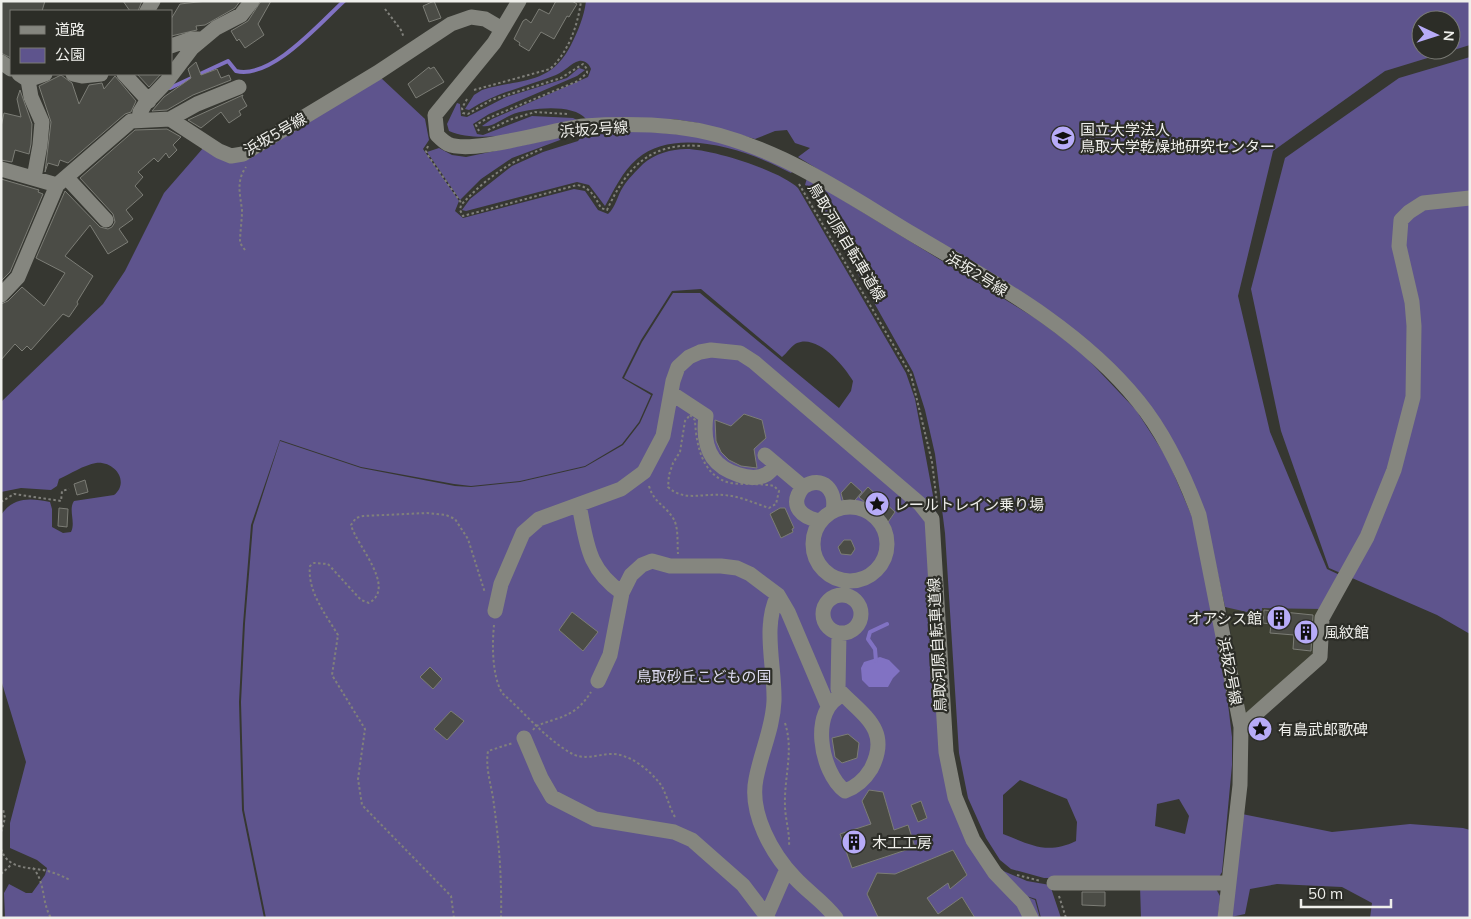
<svg xmlns="http://www.w3.org/2000/svg" width="1471" height="919" font-family="Mulish,'Noto Sans JP',sans-serif">
  <style>
    .built { fill: #3e4033 }
    .green { fill: #5e548d; fill-rule: evenodd }
    .water { fill: #8172c3 }
    .lines { fill: none; stroke-linecap: round; stroke-linejoin: round }
    .stream { stroke: #8172c3; stroke-width: 4 }
    .building { fill: #4b4c46; stroke: #7c7d76 }
    .path { stroke: #80807b; stroke-width: 2; stroke-dasharray: 2.5 2.5; stroke-linecap: butt }
    .minor { stroke: #85867f; stroke-width: 15 }
    .labels { text-anchor: middle; dominant-baseline: central; stroke-width: 4.5; stroke-linejoin: round; paint-order: stroke }
    .street-label { font-size: 15px; fill: #efefeb; stroke: #2c2d27 }
    .poi-label { font-size: 15px; fill: #efefeb; stroke: #2c2d27; text-anchor: start }
    .park-label { font-size: 15px; fill: #dfddf3; stroke: #2c2d27 }
  </style>
  <rect width="100%" height="100%" fill="#363731"/>
  <path class="built" d="M1226,603L1328,608L1326,657L1247,731Z"/>
  <path class="green" d="M586,1H1470V45L1385,71L1273,151L1238,296L1270,432L1327,569L1344,577L1323,609L1262,608L1261,624L1247,612L1225,607L1206,520L1179,454L1048,311L798,157L810,148L795,143L787,130L775,131L755,139L698,123L674,119H586C573,103 528,108 511,115C502,119 491,128 482,126L492,119L588,77L591,69C589,64 585,60 579,61C571,63 564,72 556,75C526,87 496,92 469,110L465,109L474,95L482,90C521,78 550,86 571,45C578,31 584,17 586,1ZM1421,20H1451V50H1421Z
    M1470,57V634L1437,615L1329,568L1281,431L1251,289L1285,158L1399,78Z
    M579,68L585,70L577,76L489,114L473,124L477,134L483,135L532,116L573,118L577,120C540,128 485,146 449,131L447,124L457,103L460,104L461,116L467,117L506,97L567,78Z
    M380,77L425,119L429,140L423,149L459,201L455,211L463,218L574,189L585,191L598,210L608,214C616,207 617,196 623,187C628,179 636,171 643,164C654,154 672,149 686,149C712,149 781,171 798,188L906,373L915,399L937,517L949,721L958,789L981,842L1001,870L1027,881L1050,885L1061,918H1041L1036,899L1023,895L1035,900L1040,918H266L244,810L241,702L245,623L253,525L280,441L361,468L455,486L471,487L520,482L585,467L623,445L640,423L653,394L624,378L642,342L673,293H700L839,408L851,391L853,381C844,365 817,334 797,343C792,345 787,353 782,357L701,289L672,291L641,340L622,378L651,395L639,422L622,444L585,466L520,481L471,486L454,484L361,467L280,440L251,525L243,624L239,702L242,810L264,918H5L4,893L9,884L26,893H32L45,875L47,868L37,860L10,848V823L26,762L1,680V515C13,497 30,498 50,502L52,509V527L63,533L71,532C76,522 68,510 74,501L114,495C130,482 115,461 96,463C84,465 70,474 59,479L57,486L51,490L21,488L1,492V402L103,304L125,271L164,193L204,147L224,160Z
    M631,130L696,136L744,149L793,171L791,173C750,151 677,125 637,159C622,172 614,190 605,206L589,185L577,182L466,211L462,210L470,199L512,166L543,152L578,141L585,132Z
    M576,134L512,158L481,179L460,200L427,152L439,148L452,155L466,157Z
    M807,178L1035,318L1080,351L1136,410L1167,458L1193,519L1225,679L1232,737V765L1222,872L1219,877L1044,878L1011,869L1000,860L986,838L968,798L959,753L945,533L935,454L925,410L913,372L809,187L805,185ZM1020,780L1067,799L1077,822L1076,841C1047,855 1031,845 1003,834V795ZM1179,799L1189,816L1185,834L1155,826L1157,804Z
    M1242,814L1332,832L1410,824L1463,828L1470,830V918H1370L1372,903L1342,887L1277,884L1250,889L1245,914L1231,917Z
    M1140,886L1216,889L1220,896L1218,918H1141Z"/>
  <path class="water" d="M880,657L889,660L900,671L893,678L888,687H869L862,680L861,668L864,662Z"/>
  <g class="lines">
    <path class="stream" d="M170,88L228,61L236,71C271,80 320,23 344,1
      M876,661L875,649L868,639L870,632L887,624"/>
  </g>
  <path class="building" d="M1,1H45L42,11H11V58L1,53Z
    M123,1H142L138,11H130Z
    M207,1H240L235,8L205,25L196,26L197,30L171,36V19L180,4Z
    M261,1H271L258,24L264,35L245,48L239,39L237,41L231,31L248,21Z
    M434,1L441,18L429,22L423,6Z
    M556,1H572L577,4L569,17L567,16L554,39L541,32L529,51L519,45L520,43L514,39L523,21L526,19L531,23L539,9L549,14Z
    M196,62L201,75L217,69L221,78L229,75L231,80L193,95L167,110L152,111L164,97L191,78L188,69Z
    M429,67L430,69L434,67L444,82L416,98L408,84Z
    M137,74H161L149,87Z
    M61,75L72,83L79,104L89,85L102,83L104,89L115,76L136,101L131,112L125,114L68,163L60,160L58,166L48,163L45,172L51,122L39,86Z
    M20,90L32,124L31,144L29,154L15,150L12,162L1,160V127L4,113L21,117L17,99Z
    M243,95L242,97L247,106L239,111L241,115L229,123L221,112L201,128L188,120Z
    M167,129L181,137L173,145L177,150L169,158L166,153L158,162L154,158L138,172L143,177L135,186L143,195L126,210L133,219L119,229L128,242L108,254L90,225L65,256L93,276L77,302L78,304L69,317L63,314L31,350L27,346L22,351L15,344L1,360V304L8,301L22,287L44,306L65,273L36,258L65,191L100,227L108,229L112,227L115,222L113,214L80,178L135,130Z
    M1,179L39,190L38,192L43,194L10,272L1,281Z
    M744,414L762,420L766,438L754,449L757,468L741,466L729,460L721,452L716,441L715,420L731,426Z
    M85,480L88,492L77,495L74,484Z
    M851,482L862,492L850,506L843,500L841,493Z
    M868,487L895,512L888,522L859,497Z
    M59,508L68,509L67,527L58,526Z
    M780,508H785L794,528L792,529L793,532L781,538L770,514Z
    M844,540H851L855,549L851,555L841,554L838,547Z
    M1264,610L1313,615L1311,651L1293,649L1294,635L1270,633L1271,624L1263,623Z
    M572,612L598,632L583,651L559,630Z
    M430,667L442,679L433,689L420,677Z
    M451,711L464,721L447,740L434,729Z
    M848,734L859,743L857,758L842,763L835,757L832,738Z
    M869,790L883,792L894,830L908,825L915,847L852,868L840,834L871,824L862,801Z
    M921,801L927,818L918,822L911,805Z
    M953,850L967,875L950,889L948,883L927,898L938,914L962,897L975,918L878,917L867,894L877,873L895,874Z
    M1082,892H1105V906L1082,905Z"/>
  <g class="lines">
    <path class="path" d="M385,9L401,30L404,38
      M474,90L550,69C568,53 578,25 581,1
      M467,99L462,108L463,113L468,114L491,100L561,78L583,64L587,69V73L578,81L486,119L476,125L479,131
      M488,130L512,119L535,112L567,114
      M428,146L426,151L427,154L462,204
      M542,149C509,162 485,179 461,205L460,210L463,216L577,185C590,187 595,197 601,208L607,210C627,167 650,142 701,146
      M799,184L911,375L932,462L937,503
      M245,250L240,243C240,232 242,221 242,210C240,194 236,181 246,167
      M690,415L695,420C696,444 702,477 731,483C745,485 760,483 774,486L779,491L776,504L769,508C754,503 739,496 724,495C703,493 684,502 668,487L669,475L673,463L680,452L685,421Z
      M649,486C654,503 665,505 673,518C679,527 677,543 678,554
      M1,502L14,494L61,501L62,491L69,489
      M494,625C492,645 492,675 502,693C524,712 544,737 569,752C583,761 595,755 610,754C629,753 650,770 661,785C667,795 669,807 675,817
      M785,723C794,751 784,777 785,805C785,819 790,832 789,847
      M533,730L536,726C562,716 575,717 591,692
      M1,832L5,818L3,809
      M1,849C9,872 32,866 51,872C58,874 64,877 70,880
      M33,868C46,883 41,901 51,918
      M1,874L12,864
      M1017,875L1041,881
      M1059,896L1066,918
      M77,918V917
      M454,918L451,896L362,805L358,779L365,729L332,675L338,635C326,615 307,591 310,566L314,563L328,564L361,600L369,603C397,587 356,545 351,525L356,518L363,516L427,513L446,515L455,519L468,539L485,593
      M501,918C502,880 499,842 494,805C492,786 485,770 488,751L513,743"/>
    <path class="minor" d="M519,1L494,43L435,115L437,135C440,138 444,142 448,144C472,155 553,129 584,126C614,124 646,124 676,127C765,137 839,190 914,235C993,282 1079,328 1138,401C1165,434 1184,475 1199,515L1241,727L1240,785L1225,918
      M147,11L153,1
      M171,46L191,39H202
      M1,62L11,69
      M19,74L28,80L45,74
      M73,74L82,76L101,74
      M124,74L149,101
      M28,80L31,97L42,122L40,145L34,178
      M170,119L197,104L239,87
      M139,120L140,112L145,104L167,81L192,48L216,28L241,15L252,1
      M1,169L57,185
      M67,178L106,220
      M1,295L18,277L57,185L131,121L170,119L219,151L231,156L243,154L377,73L451,24L471,17L485,19L502,29
      M671,393L706,416C704,430 705,446 713,458C723,472 752,483 767,474C770,472 773,468 776,466
      M765,455L803,487
      M579,505C587,544 587,568 622,593
      M813 544a37 37 0 1 1 74 0a37 37 0 1 1-74 0Z
      M821,521C802,518 788,506 803,487C823,474 837,491 833,511
      M823 614a19 19 0 1 1 38 0a19 19 0 1 1-38 0Z
      M778,595C762,626 775,667 774,701C773,728 761,752 756,779C749,813 772,854 795,878C809,893 824,902 836,918
      M495,611L501,584L523,533L539,519L621,489L644,472L663,436L673,381L678,367L689,357L700,352L711,350L740,353L754,362L920,504L932,519L946,752L955,797L973,840L995,873L1023,902L1031,918
      M839,633L838,689C862,715 892,729 871,769C865,779 856,787 845,791C820,772 809,708 843,695
      M598,681L610,655L622,593L631,575L642,565L652,561L670,566H721L737,568L750,574L778,595L788,612L828,706
      M1241,727L1320,657L1322,618L1367,537L1394,470L1413,397L1414,326L1412,302L1399,246L1401,220L1409,212L1423,203L1470,198
      M524,738L541,778L552,797L595,819L674,832L692,840L743,885L768,918
      M1054,883H1229
      M767,915L787,869"/>
  </g>
  <defs>
    <symbol id="school-disc" viewBox="-11 -11 22 22"><circle r="9.5" fill="#b7abf8" stroke="#2c2d27"/><path d="M0-5L7-2L0 1L-7-2ZM-4 1L0 2.5L4 1V4Q0 6-4 4Z" fill="#111"/></symbol>
    <symbol id="sight-disc" viewBox="-11 -11 22 22"><circle r="9.5" fill="#b7abf8" stroke="#2c2d27"/><path d="M0-6L1.8-2.2L6-1.7L2.9 1.2L3.7 5.4L0 3.3L-3.7 5.4L-2.9 1.2L-6-1.7L-1.8-2.2Z" fill="#111"/></symbol>
    <symbol id="building-disc" viewBox="-11 -11 22 22"><circle r="9.5" fill="#b7abf8" stroke="#2c2d27"/><path d="M-4-6H4V6H1V3H-1V6H-4ZM-2.5-4.3h1.7v1.8h-1.7ZM.8-4.3h1.7v1.8H.8ZM-2.5-1h1.7V.8h-1.7ZM.8-1h1.7V.8H.8Z" fill="#111"/></symbol>
  </defs>
  <g fill-rule="evenodd">
    <use href="#school-disc" x="1049" y="124" width="28" height="28"/>
    <use href="#sight-disc" x="863" y="490" width="28" height="28"/>
    <use href="#building-disc" x="1265" y="604" width="28" height="28"/>
    <use href="#building-disc" x="1292" y="618" width="28" height="28"/>
    <use href="#sight-disc" x="1246" y="715" width="28" height="28"/>
    <use href="#building-disc" x="840" y="828" width="28" height="28"/>
  </g>
  <g class="labels">
    <g class="street-label">
      <text transform="translate(594 129) rotate(-4)">浜坂2号線</text>
      <text transform="translate(275 134) rotate(-30)">浜坂5号線</text>
      <text transform="translate(847 242) rotate(59)">鳥取河原自転車道線</text>
      <text transform="translate(977 274) rotate(32)">浜坂2号線</text>
      <text transform="translate(937 645) rotate(-93)">鳥取河原自転車道線</text>
      <text transform="translate(1230 671) rotate(79)">浜坂2号線</text>
    </g>
    <g class="poi-label">
      <text x="1080" y="129">国立大学法人<tspan x="1080" dy="17">鳥取大学乾燥地研究センター</tspan></text>
      <text x="894" y="504">レールトレイン乗り場</text>
      <text x="1262" y="618" text-anchor="end">オアシス館</text>
      <text x="1324" y="632">風紋館</text>
      <text x="1278" y="729">有島武郎歌碑</text>
      <text x="872" y="842">木工工房</text>
    </g>
    <g class="park-label">
      <text x="704" y="676">鳥取砂丘こどもの国</text>
    </g>
  </g>
  <rect width="1471" height="919" fill="none" stroke="#efefeb" stroke-width="5"/>
  <rect x="10" y="10" width="162" height="65" fill="#2c2d27" stroke="#7a7b75"/>
  <rect x="20" y="26" width="25" height="8" fill="#85867f" stroke="#7a7b75"/>
  <text x="55" y="35" font-size="15" fill="#efefeb">道路</text>
  <rect x="20" y="48" width="25" height="15" fill="#5e548d" stroke="#7a7b75"/>
  <text x="55" y="60" font-size="15" fill="#efefeb">公園</text>
  <g transform="translate(1436 35) rotate(94)"><circle r="24" fill="#2c2d27" stroke="#7a7b75"/>
  <path d="M0-4L9 19L0 12L-9 19Z" fill="#b7abf8"/>
  <text y="-8" font-size="14" font-weight="bold" text-anchor="middle" fill="#efefeb">N</text>
  </g>
  <path d="M1301 899v8h90v-8" fill="none" stroke="#efefeb" stroke-width="2.5"/>
  <text x="1308" y="899" font-size="15" fill="#efefeb" stroke="#2c2d27" stroke-width="4" paint-order="stroke">50 m</text>
</svg>
